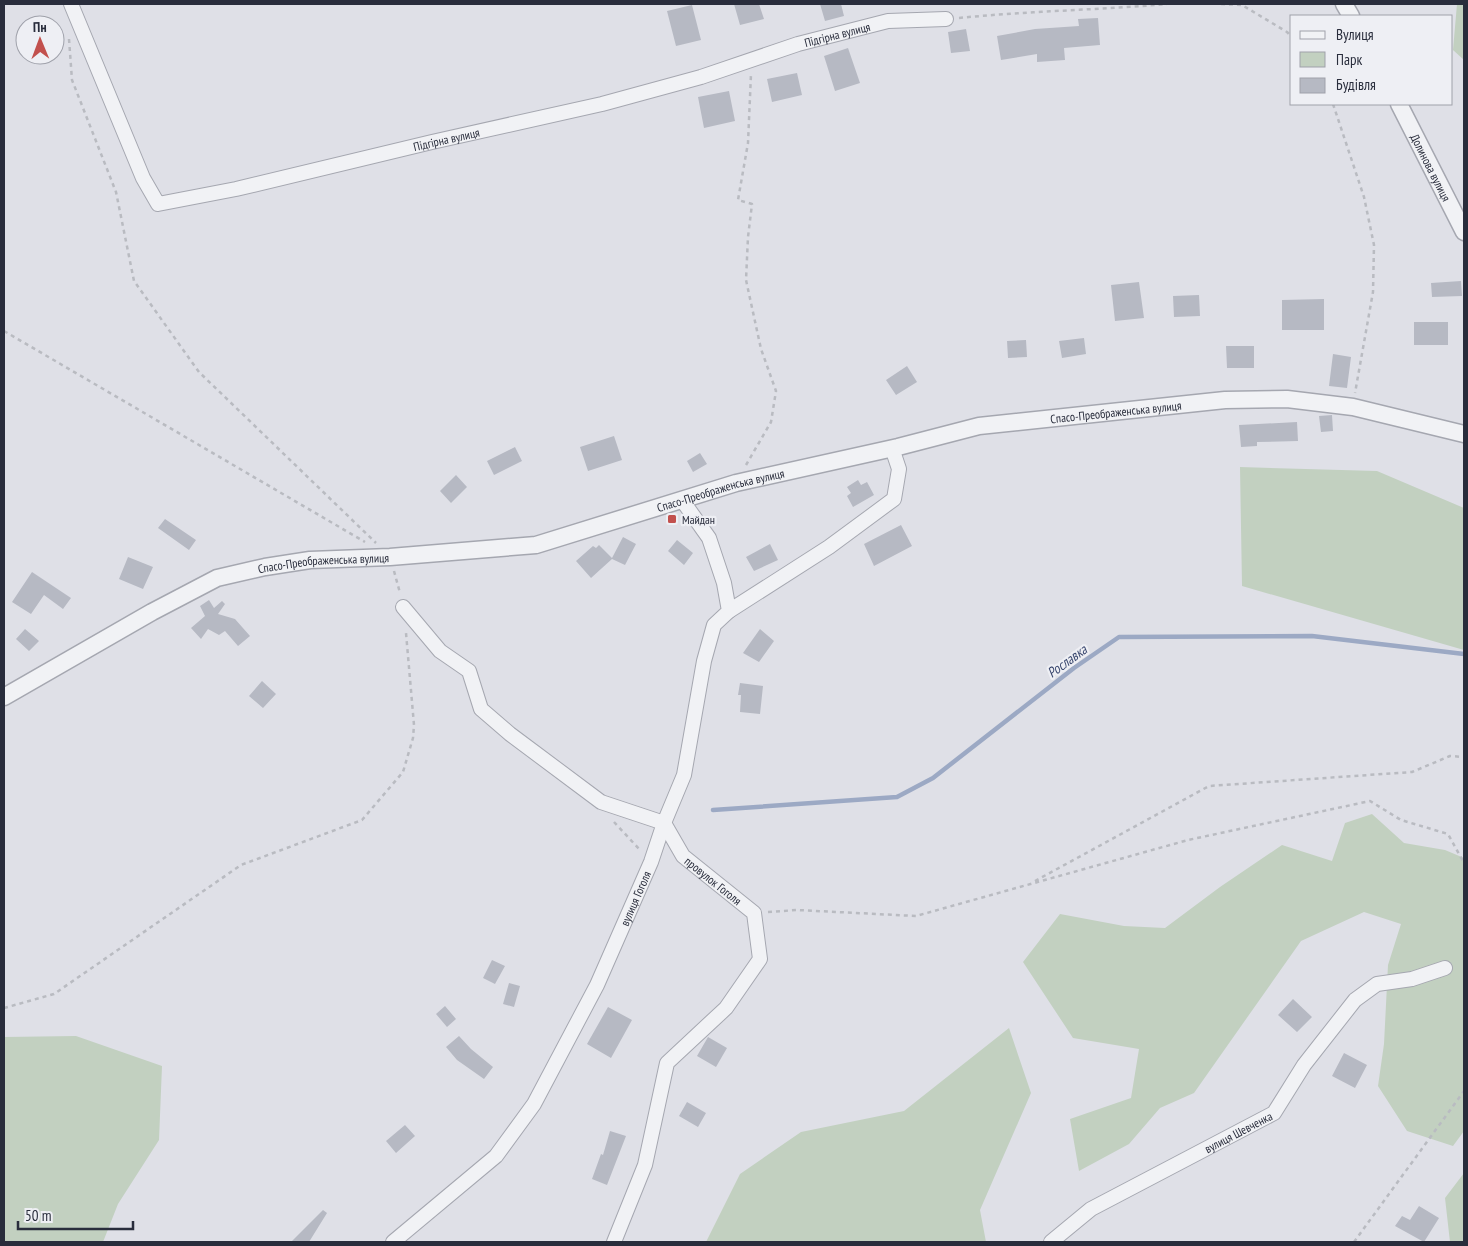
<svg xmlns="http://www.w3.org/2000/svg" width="1468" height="1246" font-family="'PT Sans Narrow',sans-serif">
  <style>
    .green { fill: #c2d0c0 }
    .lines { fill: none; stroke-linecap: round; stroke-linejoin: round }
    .stream { stroke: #9ca9c4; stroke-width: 4.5 }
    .building { fill: #b6b9c3 }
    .minor-casing { stroke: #a5a7b0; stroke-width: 16 }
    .tertiary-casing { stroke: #a5a7b0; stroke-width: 19 }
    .path { stroke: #b9bbc1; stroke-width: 2.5; stroke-dasharray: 4 4; stroke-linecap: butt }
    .minor { stroke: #f1f2f5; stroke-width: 14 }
    .tertiary { stroke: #f1f2f5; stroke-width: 16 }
    .poi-dot { fill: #c2504d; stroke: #eeeff4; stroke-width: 2 }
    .labels { text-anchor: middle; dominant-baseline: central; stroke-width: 4.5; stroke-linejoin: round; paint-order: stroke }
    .street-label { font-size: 12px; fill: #292d3c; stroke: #eeeff4 }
    .poi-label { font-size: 12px; fill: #292d3c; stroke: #eeeff4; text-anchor: start }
    .water-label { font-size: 14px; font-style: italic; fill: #37456d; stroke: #eeeff4 }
  </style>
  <rect width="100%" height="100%" fill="#dfe0e7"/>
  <path class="green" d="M1457,4H1464V60L1453,50Z
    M1240,467L1377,471L1464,508V650L1242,586Z
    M1372,814L1404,843L1445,850L1464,858V1131L1453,1146L1407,1131L1378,1086L1384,1044L1388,965L1401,924L1364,912L1301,941L1194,1093L1160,1108L1129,1144L1079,1171L1070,1119L1131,1098L1139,1049L1073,1038L1023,962L1060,914L1124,926L1165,928L1220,887L1282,845L1332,861L1345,823Z
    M1009,1028L1031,1093L980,1210L986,1242H706L740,1174L801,1132L904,1111Z
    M76,1036L162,1066L159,1140L118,1204L103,1242H4V1037Z
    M1464,1173V1242H1450L1445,1198Z"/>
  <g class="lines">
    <path class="stream" d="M713,810L897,797L933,778L1074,668L1119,637L1312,636L1464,654"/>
  </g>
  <path class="building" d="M734,4H759L764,19L740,25Z
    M820,4H841L844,16L825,21Z
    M692,5L701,40L676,46L667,11Z
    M1098,18L1100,45L1064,48L1065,60L1037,62V54L1001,60L997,36L1035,29L1079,26L1078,19Z
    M966,29L970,51L951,53L948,32Z
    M848,48L860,83L835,91L824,56Z
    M797,73L802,95L772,102L767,79Z
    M729,91L735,121L704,128L698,97Z
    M1461,281L1462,296L1432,297L1431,283Z
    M1139,282L1144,318L1115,321L1111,285Z
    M1199,295L1200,316L1174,317L1173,296Z
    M1324,299V330H1282V300Z
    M1414,322H1448V345H1414Z
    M1084,338L1086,354L1062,358L1059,341Z
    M1026,340L1027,357L1008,358L1007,341Z
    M1226,346H1254V368H1227Z
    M1333,354L1351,357L1347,388L1329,386Z
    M907,366L917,382L896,395L886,380Z
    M1332,415L1333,431L1321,432L1319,416Z
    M1297,422L1298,441L1257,442V446L1241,447L1239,425Z
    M614,436L622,460L588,471L580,447Z
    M515,447L522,461L494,475L487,461Z
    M700,453L707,464L693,472L687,461Z
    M456,475L467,487L451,503L440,491Z
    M858,480L861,485L867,482L874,495L853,507L847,496L851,493L847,487Z
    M165,519L196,540L189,550L158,528Z
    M901,525L912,546L874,566L864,544Z
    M623,537L636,544L625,565L612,559L591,578L576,561L593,546L596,548L599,545L612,558Z
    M677,540L693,553L684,565L668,551Z
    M770,544L778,560L754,571L746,557Z
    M128,557L153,567L143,589L119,579Z
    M32,572L71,598L63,609L44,595L31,614L12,602Z
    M209,600L214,608L222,601L225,604L218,614L235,619L250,636L238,646L225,631L219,635L208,629L201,639L191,628L205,616L200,606Z
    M25,629L39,641L29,651L16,639Z
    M760,629L774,641L759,662L743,653Z
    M262,681L276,694L263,708L249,696Z
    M740,683L763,686L760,714L740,712L741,695H738Z
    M492,960L505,966L495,984L483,978Z
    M509,983L520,986L514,1007L503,1004Z
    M1293,999L1312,1017L1297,1032L1278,1015Z
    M445,1006L456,1019L447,1027L436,1014Z
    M608,1007L632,1020L611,1058L587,1044Z
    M459,1036L471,1049L493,1067L484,1079L457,1060L446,1047Z
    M708,1037L727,1048L716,1067L697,1056Z
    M1344,1053L1367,1065L1355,1088L1332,1076Z
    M687,1102L706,1113L698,1127L679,1116Z
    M405,1125L415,1136L396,1153L386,1141Z
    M610,1131L626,1136L607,1185L592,1179L601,1154L603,1155Z
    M1419,1206L1439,1218L1424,1242L1395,1226L1402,1216L1410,1220Z
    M323,1210L327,1213L309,1242H291Z"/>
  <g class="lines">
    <defs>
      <g id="minor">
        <path id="s1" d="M71,4L143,178L158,204L236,189L432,142L602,104L701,77L798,44L888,21L946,19"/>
        <path id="s2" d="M403,607L440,651L469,671L481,709L510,734L601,802L664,823L683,856L754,913L760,959L726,1008L667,1063L645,1165L614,1242"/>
        <path d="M729,611L829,547L894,499L899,469L892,448"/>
        <path id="s3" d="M393,1242L496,1156L534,1104L597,985L651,862L664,823L684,775L704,661L714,625L729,611L724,583L709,538L682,500"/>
        <path id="s4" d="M1051,1242L1091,1209L1274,1113L1304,1065L1355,1000L1377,984L1412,979L1445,968"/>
      </g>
      <g id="tertiary">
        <path d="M1344,4L1351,16"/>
        <path id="s5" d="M1399,104L1464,232"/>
        <path id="s6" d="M4,697L152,612L217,578L265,567L310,560L390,557L536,545L736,483L898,447L979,426L1225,400L1287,399L1353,407L1464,434"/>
      </g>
    </defs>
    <use href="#minor" class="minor-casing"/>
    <use href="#tertiary" class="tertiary-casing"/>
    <path class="path" d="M1221,4L1242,5L1287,32L1292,37
      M959,18C1028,11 1098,10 1167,4
      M69,39L72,80L116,192L134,281L199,372L376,543
      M1333,104L1364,197L1374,245L1373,292L1355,393
      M4,331L365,542
      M746,465L771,422L776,391L761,349L746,280L748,237L752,204L738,200L748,143L751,74
      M394,571L400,593
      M614,822L640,850
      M1035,881L1209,786L1412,772L1450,756L1464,757
      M768,912L797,910L916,916L1188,840L1370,801L1401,820L1448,834L1464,863
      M4,1008L54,994L241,865L362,820L403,772L413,738L414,725L406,633
      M1354,1242L1464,1091"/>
    <use href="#minor" class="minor"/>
    <use href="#tertiary" class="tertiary"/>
  </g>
  <rect class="poi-dot" x="667" y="514" width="10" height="10" rx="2.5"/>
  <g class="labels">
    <g class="street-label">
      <text stroke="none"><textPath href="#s1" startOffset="919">Підгірна вулиця</textPath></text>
      <text stroke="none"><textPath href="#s1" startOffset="514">Підгірна вулиця</textPath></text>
      <text stroke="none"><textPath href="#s5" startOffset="71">Долинова вулиця</textPath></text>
      <text stroke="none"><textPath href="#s6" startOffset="1162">Спасо-Преображенська вулиця</textPath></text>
      <text stroke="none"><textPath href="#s6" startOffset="758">Спасо-Преображенська вулиця</textPath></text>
      <text stroke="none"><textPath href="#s6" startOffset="352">Спасо-Преображенська вулиця</textPath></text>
      <text stroke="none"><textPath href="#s2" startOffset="428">провулок Гоголя</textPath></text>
      <text stroke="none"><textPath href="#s3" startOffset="428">вулиця Гоголя</textPath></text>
      <text stroke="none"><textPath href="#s4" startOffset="218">вулиця Шевченка</textPath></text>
    </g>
    <g class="poi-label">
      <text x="682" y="519">Майдан</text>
    </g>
    <g class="water-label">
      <text transform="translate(1067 661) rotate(-36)">Рославка</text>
    </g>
  </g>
  <rect width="1468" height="1246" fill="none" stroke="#292d3c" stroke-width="10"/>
  <rect x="1290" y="15" width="162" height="90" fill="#eeeff4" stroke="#9fa1aa"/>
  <rect x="1300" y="31" width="25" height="8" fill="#f1f2f5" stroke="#9fa1aa"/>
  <text x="1336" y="40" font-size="15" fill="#292d3c">Вулиця</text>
  <rect x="1300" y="52" width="25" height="15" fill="#c2d0c0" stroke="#9fa1aa"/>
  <text x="1336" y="65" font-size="15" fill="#292d3c">Парк</text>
  <rect x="1300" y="78" width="25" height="15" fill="#b6b9c3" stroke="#9fa1aa"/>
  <text x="1336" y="90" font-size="15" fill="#292d3c">Будівля</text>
  <g transform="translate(40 40) rotate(359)"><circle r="24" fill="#eeeff4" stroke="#9fa1aa"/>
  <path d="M0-4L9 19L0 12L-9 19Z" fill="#c2504d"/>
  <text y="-8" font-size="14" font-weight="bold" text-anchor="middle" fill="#292d3c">Пн</text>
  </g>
  <path d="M18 1221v8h115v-8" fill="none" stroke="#292d3c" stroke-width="2.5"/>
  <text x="25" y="1221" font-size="15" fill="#292d3c" stroke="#eeeff4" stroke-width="4" paint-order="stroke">50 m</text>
</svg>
